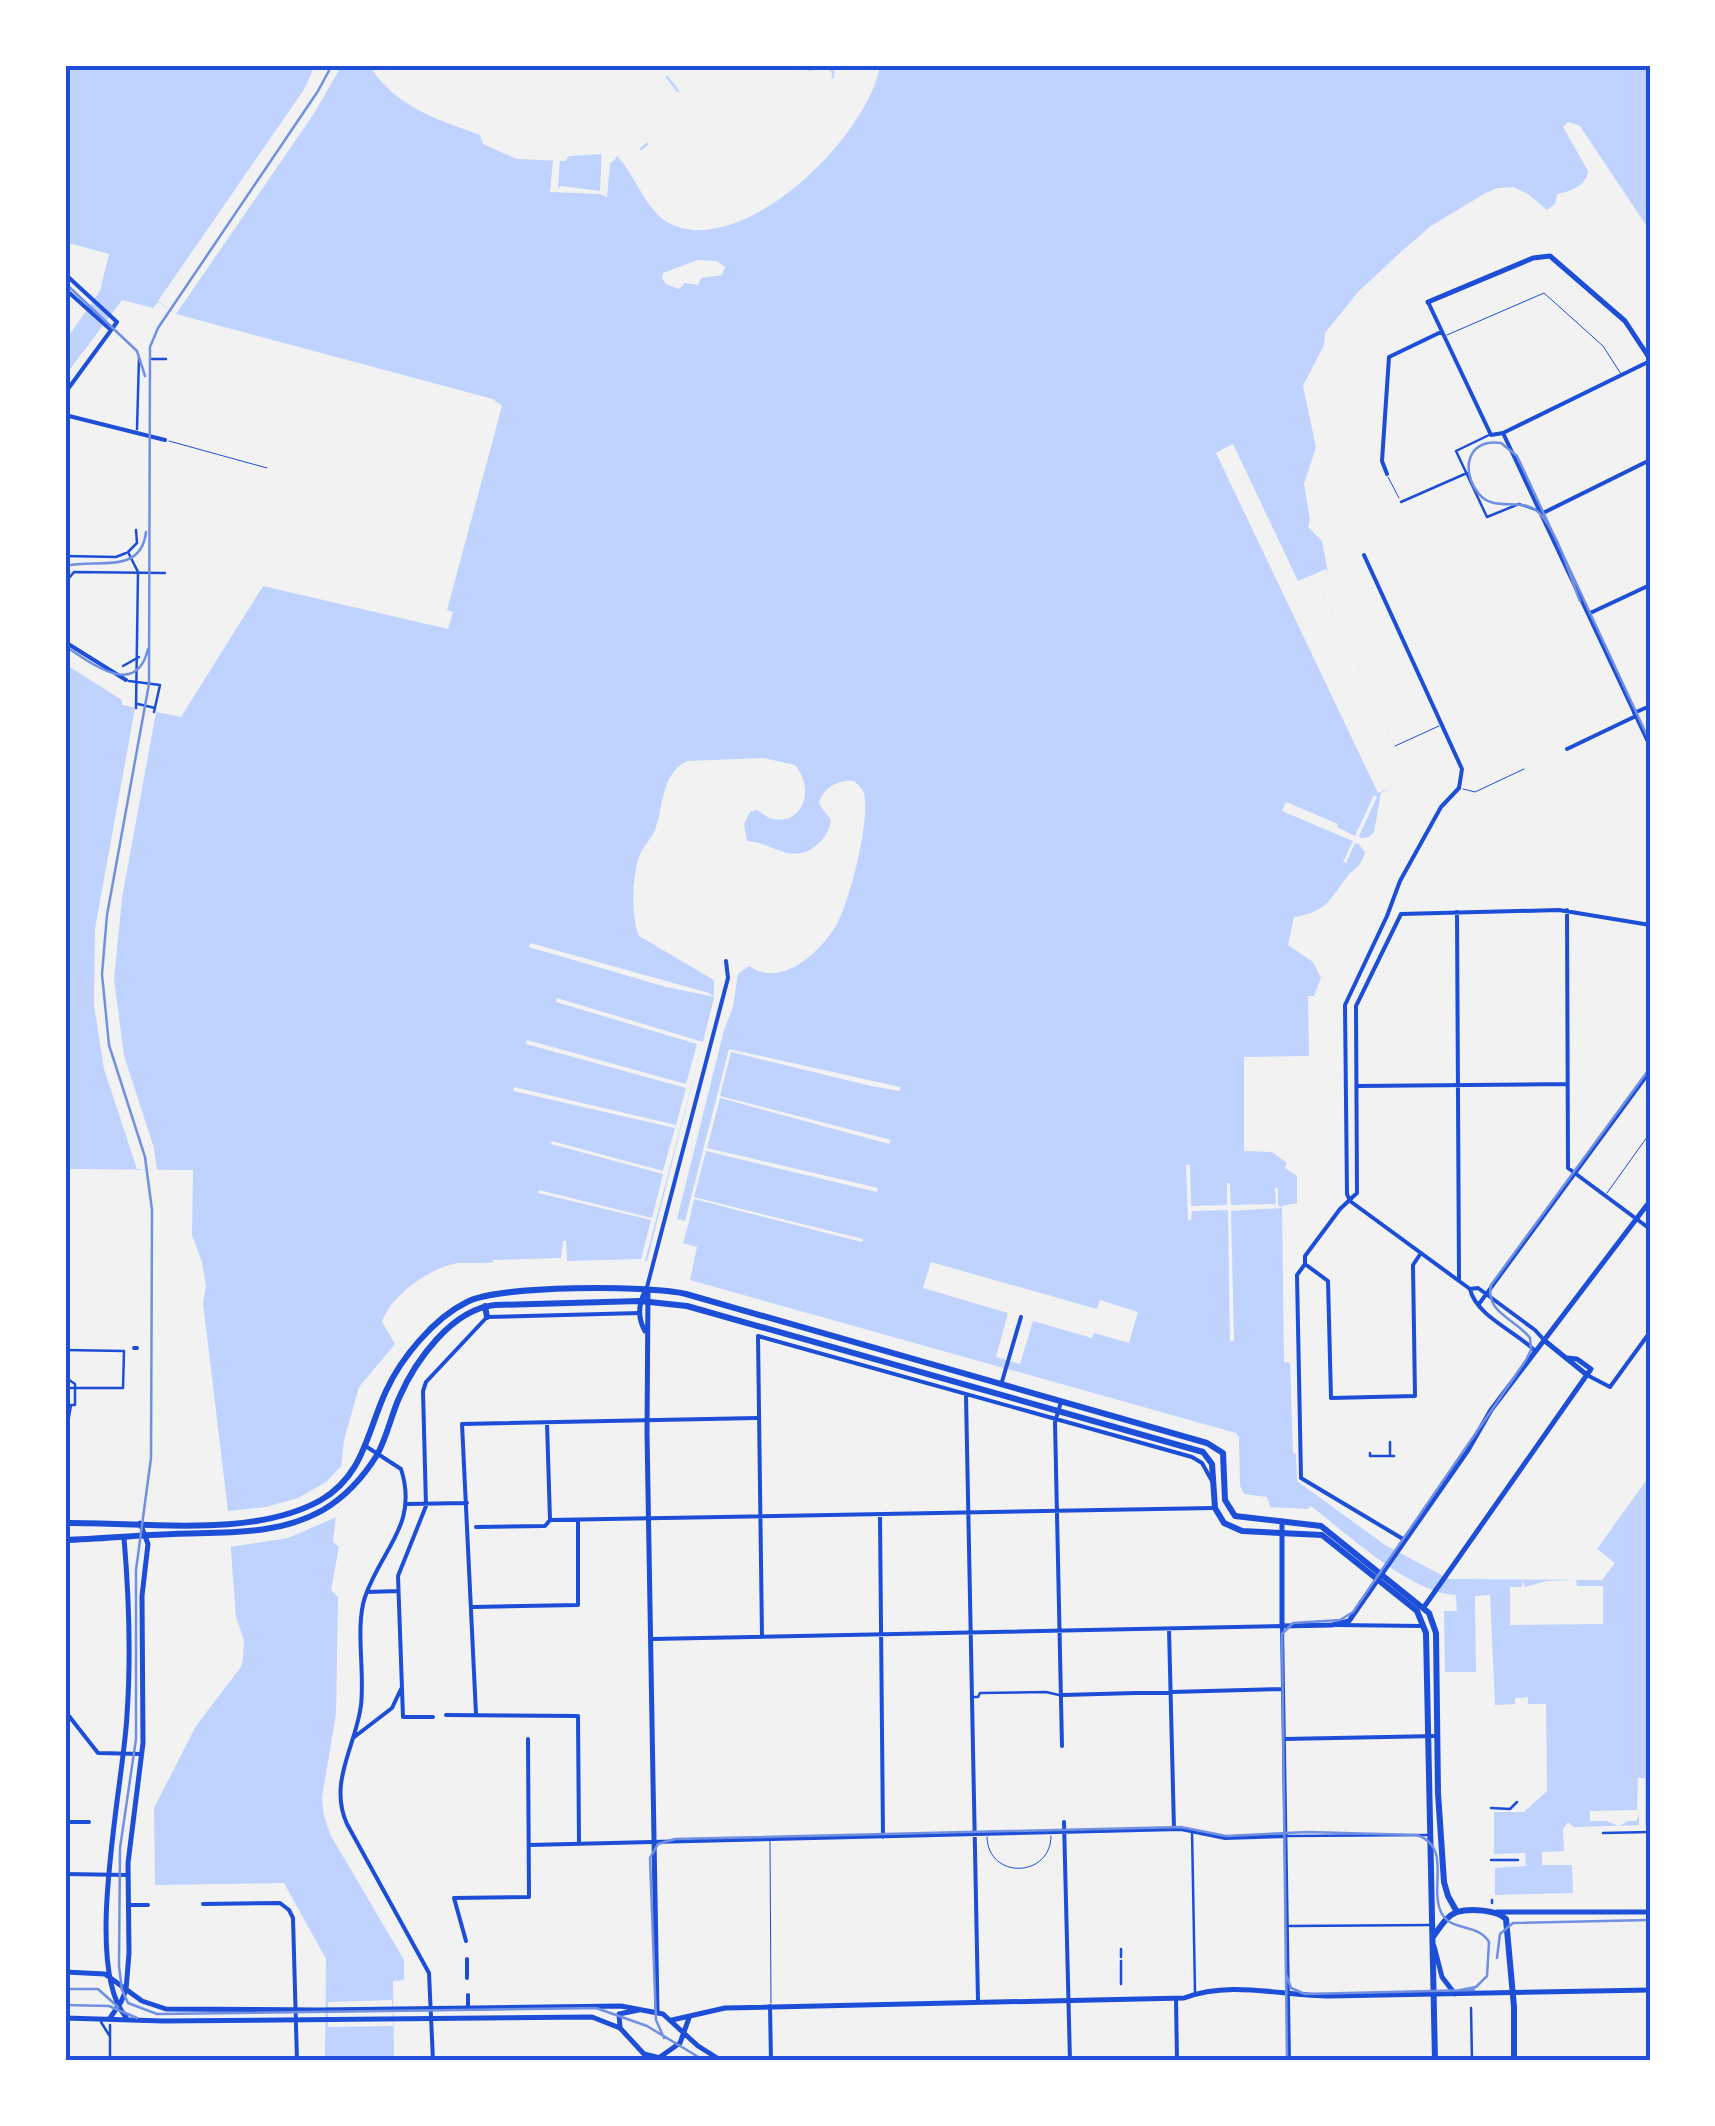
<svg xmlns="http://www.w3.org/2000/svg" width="1715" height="2126" font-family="Arial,sans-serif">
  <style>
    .water { fill: #bfd3fe; fill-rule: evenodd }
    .pier { fill: #f2f2f2 }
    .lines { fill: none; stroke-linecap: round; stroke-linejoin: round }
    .stream { stroke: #bfd3fe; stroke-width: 2.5 }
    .service { stroke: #1d4ed8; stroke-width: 1 }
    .pedestrian { stroke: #1d4ed8; stroke-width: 2.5 }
    .minor { stroke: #1d4ed8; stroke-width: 4 }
    .tertiary { stroke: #1d4ed8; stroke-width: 5 }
    .secondary { stroke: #1d4ed8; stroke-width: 5 }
    .primary { stroke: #1d4ed8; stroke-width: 6 }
    .tram { stroke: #7290e2; stroke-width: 2.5 }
    .neatline { fill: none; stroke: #1d4ed8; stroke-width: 4 }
  </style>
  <rect width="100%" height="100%" fill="#f2f2f2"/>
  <path class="water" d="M65,65H369C394,106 436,119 480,135L483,144L517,159L565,161L569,156L602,154L601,162L614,161L617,156C637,176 646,215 675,226C750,254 870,133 880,65H1650V231L1580,126L1568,122L1563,127L1588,171C1587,185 1570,192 1557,194L1555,204L1547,210L1528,194L1513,187L1497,188L1484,194L1431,226L1403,250L1358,292L1325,333L1324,345L1303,386L1316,447L1304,484L1310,519L1308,527L1322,541L1328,573L1316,579L1402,761L1389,789L1381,793L1374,832L1369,837L1362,838L1359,845L1365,852C1360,870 1355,866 1346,878C1329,901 1326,912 1294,917L1288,945L1313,962L1321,978L1314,996H1308L1309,1056L1244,1057V1151L1272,1152L1287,1163L1285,1168L1297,1176V1203L1282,1206L1284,1362L1290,1363L1293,1453L1296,1454L1297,1481L1385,1545L1449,1579L1602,1580L1615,1563L1597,1549L1650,1475V1825L1574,1827L1568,1822L1563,1829L1564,1851L1542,1852V1865H1572L1573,1893L1495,1895V1868L1526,1866L1525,1853L1494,1854V1812H1524L1547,1791L1546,1704H1528V1697L1515,1698V1704L1495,1705L1490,1595L1475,1596L1476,1672H1445L1444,1611H1457L1456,1595C1412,1594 1347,1534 1311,1506L1308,1509L1270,1507L1267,1497L1244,1494L1240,1486L1239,1437L1236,1433L690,1280L697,1247L683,1243L689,1222L677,1219L724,1030L733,1007L738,974L749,966C781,989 821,952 837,924C850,900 868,827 865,801C865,791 861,787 854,781C839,779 822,788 819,804L831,820C829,832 824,840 814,847C790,865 772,842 747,841L744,824L750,812L757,810C758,811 770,819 772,819C804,825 815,788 795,765L764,758L687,761C661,774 664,805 655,830C651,840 642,847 639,857C632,877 631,918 639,936L714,980V998L647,1261L458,1263C431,1267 391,1295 382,1322L395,1344L359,1387L344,1440L333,1542L339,1547L331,1590L338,1597L336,1714L322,1797L324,1816L331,1836L404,1960V1980L393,1981L394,2061H325L326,1959L284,1883L155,1885L154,1808L196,1726L241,1667L243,1658L244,1640L236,1617L228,1511L203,1303L206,1286L202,1262L192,1235L193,1170L65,1169V664L122,700V705L181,717L263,586L448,629L453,612L447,610L502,406L493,399L176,314L158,302L153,308L122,300L65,376V341L100,291L109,254L65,242ZM698,260L717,261L725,267L722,275L701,278L698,285L685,283L679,289L666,284L662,278L663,273Z"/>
  <path class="pier" d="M315,65H342L315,112L176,314L158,301L305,88Z
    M602,149L606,157L619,152L610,164L607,197L600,194L550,192L553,160H560L558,188L561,186L600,191Z
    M1233,444L1298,581L1326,569L1328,573L1316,579L1402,761L1389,789L1378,793L1216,453Z
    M135,708L156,712L122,898L114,979L124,1056L154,1148L157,1170L137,1169L104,1069L94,1005L95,929Z
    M1374,795L1377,797L1359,836L1362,839L1359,844L1355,843L1346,863L1343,862L1353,841L1282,811L1286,802L1338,824L1337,827L1355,836Z
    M530,943L709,993L715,997L666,987L529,947Z
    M557,998L703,1042L645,1261L493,1264V1260L561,1258L563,1241H566L567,1261L641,1259L651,1220L538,1193L539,1190L652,1218L663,1174L551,1144L552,1141L663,1171L675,1128L513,1091L514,1087L676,1125L686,1088L526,1044L527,1040L686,1084L697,1044L556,1002Z
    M729,1049L900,1087V1091L871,1086L731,1052L720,1096L891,1140L889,1144L720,1098L707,1148L878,1188L877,1192L706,1151L694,1197L863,1239L862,1242L694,1199L689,1222L685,1221Z
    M1186,1165H1190L1191,1206L1227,1205V1183H1230L1231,1205L1276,1204L1275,1188H1278V1205L1282,1208L1231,1211L1234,1341H1230L1228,1210L1192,1211L1191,1220H1188Z
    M931,1262L1097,1309L1100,1300L1138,1312L1129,1343L1094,1333L1092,1338L1033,1321L1020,1364L996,1357L1008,1313L923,1288Z
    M347,1460L341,1515L288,1538L229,1547V1538L224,1537V1519H228V1511L266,1507L298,1498L326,1482Z
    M1522,1580L1525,1587L1546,1581L1571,1580H1576L1577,1586H1603V1624L1510,1625V1587H1522Z
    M1638,1778H1645V1826H1639V1815L1636,1821H1628L1619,1826L1606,1821H1590V1811L1637,1810Z
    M392,2000L393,2026L328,2027V2002Z"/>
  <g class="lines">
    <path class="stream" d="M821,65L833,71V77
      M810,70L820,65
      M667,77L678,91
      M641,149L647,144"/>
    <path class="service" d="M1447,335L1544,293L1603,346L1621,374
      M169,441L267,468
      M1388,477L1399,498
      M65,561L70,572
      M1395,746L1439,726
      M1463,789L1475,792L1524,769
      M1607,1193L1650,1133
      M987,1837C988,1880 1051,1878 1051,1836
      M770,1840L771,2003"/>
    <path class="pedestrian" d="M152,359H166
      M137,429L139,358
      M1489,435L1456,451L1487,517L1519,504L1539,511
      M1401,502L1467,473
      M65,556L116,557L126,553
      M65,583L74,572L165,573
      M123,666L139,657
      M129,681L160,685L154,712
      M138,704L155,708
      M136,708L138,572L128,552L137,543L136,530
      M65,1350L124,1351L123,1388H65
      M65,1377L75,1384V1405H71L65,1441
      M1390,1442V1456
      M1370,1453V1456H1394
      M972,1697H978L980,1693L1046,1692L1059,1695
      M1491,1808L1510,1809L1517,1802
      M1192,1830L1195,1992
      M1603,1833L1650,1832
      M1287,1836L1429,1835
      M1491,1860H1518
      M1492,1903V1900
      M1289,1926L1432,1925
      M1121,1957V1949
      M1121,1961V1984
      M1471,2008L1472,2061
      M101,2022L109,2035
      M1456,2058H1470
      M110,2061V2025"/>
    <path class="minor" d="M65,274L117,322L65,393
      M65,289L111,330
      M1428,302L1491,435L1503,433L1650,361
      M65,415L165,440
      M1503,433L1650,746
      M1387,474L1382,461L1389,357L1441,332
      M1541,514L1650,460
      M1588,614L1650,585
      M65,642L126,680
      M1634,713L1650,706
      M1567,749L1636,716
      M1567,910L1568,1168L1650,1229
      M1457,912L1459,1280
      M1357,1086L1567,1084
      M1350,1201L1347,1194L1345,1005L1387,916L1400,881L1441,807L1459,788L1462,769L1364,555
      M1350,1201L1470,1289C1476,1316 1517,1332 1535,1351
      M1305,1264L1328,1281L1331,1398L1415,1396L1413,1265L1421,1253
      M647,1287L728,978L726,961
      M1470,1289L1478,1288L1535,1330L1545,1341
      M1479,1304L1650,1071
      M134,1348H137
      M1587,1375L1610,1387L1650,1332
      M1001,1385L1021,1317
      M966,1396L978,2001
      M1061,1402L1055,1422L1062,1746
      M547,1423L550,1520
      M367,1447L401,1469C419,1525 381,1549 365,1597C355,1627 365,1672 361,1705C356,1746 328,1782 347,1824L429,1973L433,2061
      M407,1504L467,1503
      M880,1517L883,1837
      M476,1527L545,1526L550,1520L1214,1508
      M1403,1539L1301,1478L1297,1275L1305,1264V1256L1340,1209L1357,1193L1356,1006L1401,914L1559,910L1650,925
      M367,1592L398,1591
      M473,1607L578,1605V1520
      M1336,1625L1422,1626
      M1169,1629L1174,1829
      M762,1637L758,1336L1192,1457L1202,1463L1212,1481
      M652,1639L1282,1626L1289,2061
      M1063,1695L1283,1689
      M65,1711L98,1753L142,1754
      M476,1714L462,1424L757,1418
      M446,1715L578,1716L579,1843
      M433,1717H403L398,1576L426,1506L423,1391L426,1382L487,1317L640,1313
      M353,1738L392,1708L401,1689
      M1284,1739L1437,1736
      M65,1822H89
      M1064,1822L1070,2061
      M529,1845L1181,1829L1225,1838L1286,1836
      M65,1874L128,1875
      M203,1904L280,1903L289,1910L293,1918L297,2061
      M129,1905H148
      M466,1941L454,1898L529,1897L528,1739
      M467,1959V1978
      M468,1995V2008
      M1176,1998L1177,2061
      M770,2006L771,2061"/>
    <path class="tertiary" d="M1428,302L1533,258L1550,256L1625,321L1650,359
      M648,1290L647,1433L657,2012
      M645,1331C637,1317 638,1304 646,1290"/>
    <path class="secondary" d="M1545,1341L1587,1375
      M1282,1521V1626L1332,1625L1349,1621L1468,1450L1491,1410L1650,1201
      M124,1538C129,1596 131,1656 127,1715C124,1782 82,1966 126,2017
      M1424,1607L1591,1369L1577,1359L1567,1358
      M1497,1912H1650
      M1434,1946L1442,1977L1455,1994
      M65,1972L105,1974L142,2001L166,2009L320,2010L621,2006L663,2014L698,2046L722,2061
      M65,2018L163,2021L592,2017L620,2028L644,2054L672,2061
      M110,2018L121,2002L126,1990L129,1953L128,1863L143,1743L142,1596L148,1544L140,1523
      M672,2020L725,2008L1184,1998C1231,1980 1282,1996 1330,1996L1650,1990
      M620,2027L619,2014L639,2010
      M660,2057L680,2043L689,2018"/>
    <path class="primary" d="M485,1306L487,1317
      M65,1523C143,1522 252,1539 321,1500C364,1475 367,1432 386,1391C401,1358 434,1318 467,1302C501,1285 647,1285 686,1294L1207,1443L1223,1453L1225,1500L1235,1516L1321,1526L1429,1613L1436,1633L1438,1793L1444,1882L1448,1896L1457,1912
      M65,1540C101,1539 137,1535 173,1534C224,1532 277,1536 323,1510C345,1497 364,1476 377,1455C387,1437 391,1416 399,1398C415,1361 452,1309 495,1305L640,1301L687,1306L1203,1452L1212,1464L1215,1508L1224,1523L1242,1531L1322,1535L1417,1611L1426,1633L1435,2061
      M1433,1937C1439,1929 1446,1916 1457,1912C1470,1908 1497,1910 1506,1919L1514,2007V2061"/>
    <path class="tram" d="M332,65L318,91L158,328L150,347L149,684L107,915L102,974L109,1045L145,1157L152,1210L151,1458L136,1570V1739L120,1848L119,1966L122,1990L128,2003L157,2014L596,2008L647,2026L705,2061
      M65,283L137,351L145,376
      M65,566C96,558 141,576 146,532
      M1580,601C1569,574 1560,539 1542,516C1525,494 1495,514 1479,494C1460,471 1467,438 1501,443L1517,456L1650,742
      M65,646C90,662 136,700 148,649
      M1497,1958L1500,1934L1513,1923L1650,1920
      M1286,1974L1291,1988L1305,1994L1474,1990
      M65,1989H98L118,2007
      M65,2005L109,2006L137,2018
      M664,2038L656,2020L650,1858L658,1844L675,1839L1181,1827L1226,1836L1307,1832L1417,1835C1453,1847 1428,1889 1442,1914C1452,1932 1478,1923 1489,1942L1487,1976L1476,1987L1460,1990
      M1287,2061L1282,1634L1293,1623L1340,1620L1353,1612L1526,1360L1531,1350L1530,1338C1516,1319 1485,1313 1491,1285L1650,1068"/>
  </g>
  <rect width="1715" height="2126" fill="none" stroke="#ffffff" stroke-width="135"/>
  <rect x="68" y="68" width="1580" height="1990" class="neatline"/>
</svg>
